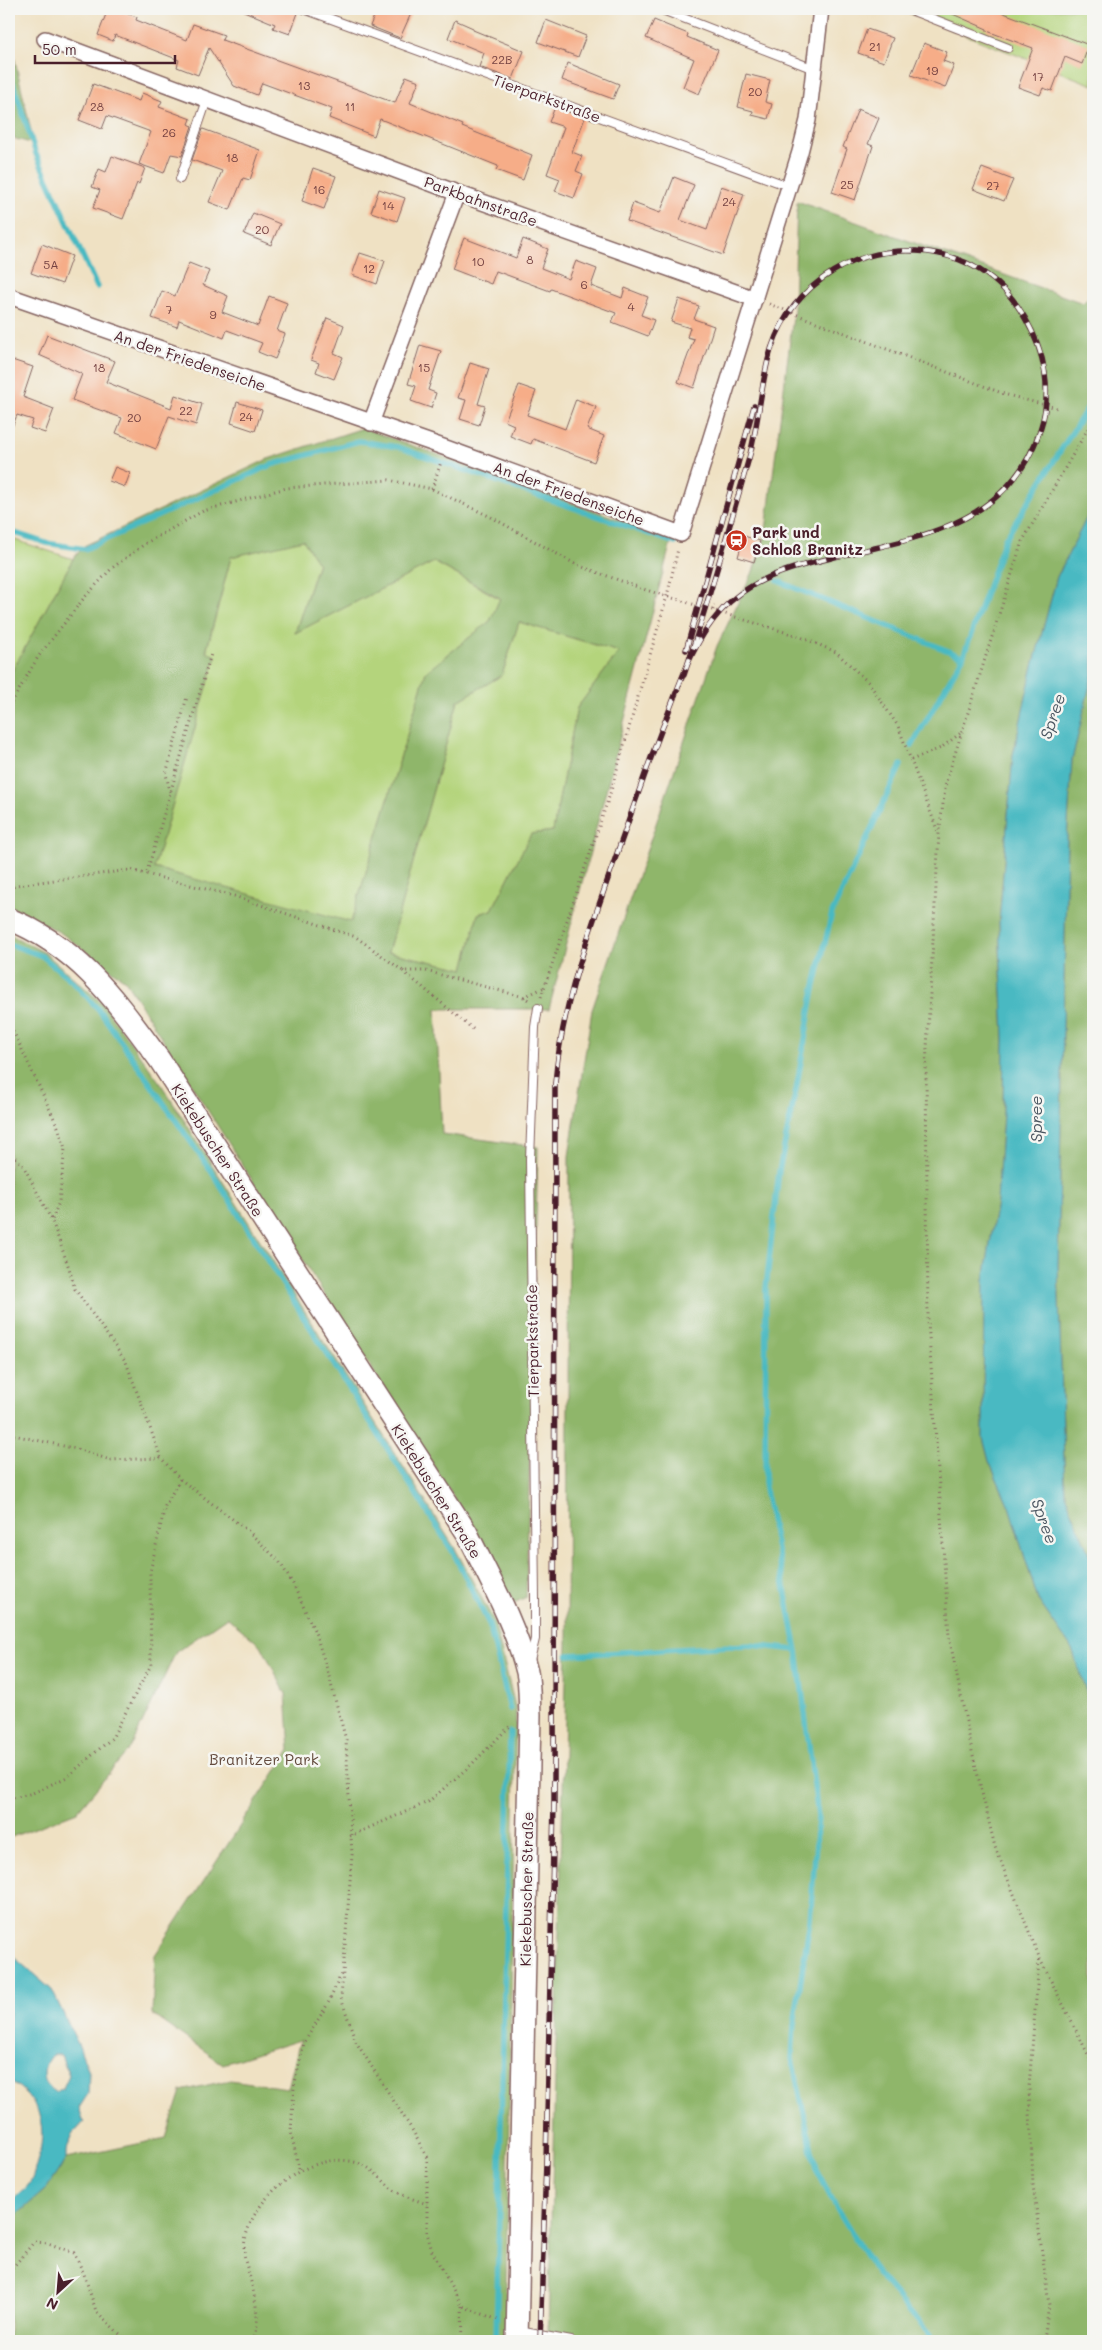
<svg xmlns="http://www.w3.org/2000/svg" width="1102" height="2350" font-family="Mali,sans-serif">
  <style>
    .green { fill: #b4d47b; stroke: #7f7a53 }
    .forest { fill: #8fb66b; stroke: #6c6a4b; fill-rule: evenodd }
    .water { fill: #4ab9c2; stroke: #4a6c76; fill-rule: evenodd }
    .lines { fill: none; stroke-linecap: round; stroke-linejoin: round }
    .stream { stroke: #4ab9c2; stroke-width: 5.5 }
    .building { fill: #f6ad88 }
    .lane-casing { stroke: #846360; stroke-width: 10 }
    .street-casing { stroke: #846360; stroke-width: 18 }
    .secondary-casing { stroke: #846360; stroke-width: 24 }
    .path { stroke: #846360; stroke-width: 3; stroke-dasharray: 1 4; stroke-linecap: butt }
    .lane { stroke: #fff; stroke-width: 8 }
    .street { stroke: #fff; stroke-width: 15 }
    .secondary { stroke: #fff; stroke-width: 21 }
    .rail-casing { stroke: #4a1f2b; stroke-width: 5.5 }
    .rail { stroke: #f6f6f2; stroke-width: 4; stroke-dasharray: 11; stroke-linecap: butt }
    .labels { text-anchor: middle; dominant-baseline: central; stroke-width: 5; stroke-linejoin: round; paint-order: stroke }
    .number-label { font-size: 12px; fill: #754242 }
    .street-label { font-size: 15px; fill: #4a1f2b; stroke: #f6f6f2 }
    .poi-label { font-size: 15px; font-weight: bold; fill: #4a1f2b; stroke: #f6f6f2; text-anchor: start }
    .park-label { font-size: 15px; fill: #644c3f; stroke: #f6f6f2 }
    .water-label { font-size: 16px; font-style: italic; fill: #4a5560; stroke: #f6f6f2 }
  </style>
  <rect width="100%" height="100%" fill="#f6f6f2"/>
  <filter id="ink" filterUnits="userSpaceOnUse"><feTurbulence type="fractalNoise" baseFrequency=".02" numOctaves="2"/><feDisplacementMap in="SourceGraphic" scale="10" xChannelSelector="R" yChannelSelector="G"/><feConvolveMatrix kernelMatrix="1 2 1 2 8 2 1 2 1" color-interpolation-filters="sRGB"/></filter>
  <filter id="wash" filterUnits="userSpaceOnUse"><feTurbulence type="fractalNoise" baseFrequency=".0096" numOctaves="4" result="noise"/><feDisplacementMap in="SourceGraphic" scale="20" xChannelSelector="R" yChannelSelector="G"/><feGaussianBlur stdDeviation="1.12" result="paint"/><feColorMatrix in="noise" values="0 0 0 0 0 0 0 0 0 0 0 0 0 0 0 0 0 1.4 0 .05"/><feComposite in="paint" operator="in"/></filter>
  <g filter="url(#wash)">
    <rect width="100%" height="100%" fill="#efe1c3"/>
    <path class="green" d="M899,9H1093V85Z
      M9,538L73,559L9,677Z
      M303,539L318,562L295,633L434,562L500,599L490,621L426,672L351,923L154,868L216,656L206,653L231,557Z
      M519,622L619,652L577,708L553,831L531,834L492,910L478,914L464,969L388,952L458,701L502,675Z"/>
    <path class="forest" d="M9,34L34,144L9,137Z
      M797,201L1083,303L1093,293V505L1057,577L1032,670L1013,755L999,923L1004,1038L1003,1115L997,1202L984,1280L983,1438L989,1461L1009,1506L1038,1600L1072,1649L1093,1711V2341H597L548,2332L567,1645L569,1156L592,1010L717,646L752,574L765,538L794,309Z
      M363,428L672,538L549,1009H436L442,1134L538,1147L526,1597L514,1603L485,1547L125,980L61,933L9,906V677L73,559L84,546L268,459ZM303,540L318,563L295,633L434,562L500,598L490,621L426,672L351,922L154,868L216,656L206,652L231,557ZM519,622L619,652L577,708L553,831L531,834L492,910L478,914L464,969L388,952L458,701L502,675Z
      M1093,672V1564L1065,1494L1058,1266L1067,839L1072,760Z
      M9,934L45,953L101,1002L161,1084L456,1550L494,1621L516,1710L505,2341H9V2225L12,2219L47,2188L66,2159L166,2138L181,2091L230,2080L288,2088L300,2040L223,2064L152,2014L155,1955L290,1750L286,1694L262,1647L227,1617L176,1652L131,1747L77,1812L9,1838Z"/>
    <path class="water" d="M1093,505V672L1072,760L1067,839L1058,1266L1065,1494L1093,1564V1711L1072,1649L1038,1600L1009,1506L989,1461L983,1438L984,1280L997,1202L1003,1115L1004,1038L999,923L1013,755L1032,670L1057,577Z
      M9,1947L15,1958L52,1990L79,2046L89,2072L88,2094L79,2108L84,2122L73,2134L66,2151V2159L47,2188L12,2219L9,2225V2202C16,2196 27,2189 31,2181C34,2175 35,2168 37,2162C48,2128 41,2100 9,2080ZM52,2055H61L69,2075L63,2088L55,2092C41,2084 41,2066 52,2055Z"/>
    <g class="lines">
      <path class="stream" d="M9,71L36,154L97,287
        M9,531L46,543L85,549L271,465L359,441L398,447L675,543
        M778,581L963,657
        M912,745L963,657L1005,539L1093,399
        M901,765L832,913L813,994L796,1090L779,1171L766,1288L765,1489L797,1650L818,1817L810,1920L794,2025L792,2059L798,2086L816,2169L844,2221L877,2274L935,2341
        M9,944L42,956L72,981L99,1010L211,1171L453,1552L489,1624L510,1709
        M568,1655L750,1645L797,1650
        M496,2341L510,1732"/>
    </g>
    <g id="blocks">
      <path class="building" d="M108,9H114L137,17L136,20L187,40L193,24L224,35L222,40L395,103L406,76L419,81L410,103L463,125L462,127L532,155L523,180L496,170L498,166L380,119L374,136L329,118L332,109L262,83L257,95L234,86L209,48L198,75L177,67L179,60L115,35L113,41L98,35Z
        M239,9H286L298,13L290,34L273,28L275,24Z
        M377,9H413L400,38L370,26Z
        M941,9H993L1089,45L1082,64L1065,57L1052,91L1043,88L1040,95L1018,87L1033,48L987,31V29Z
        M455,20L473,28V30L524,51L513,79L479,67L484,53L448,38Z
        M546,20L586,36L578,57L538,42Z
        M654,20L688,34L687,37L718,50L699,94L683,87L694,59L646,38Z
        M867,29L893,38L884,62L858,53Z
        M924,43L947,52L943,61L954,65L945,88L911,75Z
        M568,63L619,84L613,99L562,80Z
        M746,74L770,80L765,102L772,104L768,119L752,115L753,111L738,107Z
        M93,84L139,101L142,93L162,101L159,107L191,119L189,124L192,126L182,156L171,154L164,173L139,164L151,132L107,116L102,129L79,120Z
        M555,107L585,118L572,152L582,156L576,171L583,174L574,198L555,191L560,179L547,174L564,127L549,122Z
        M858,109L879,118L868,144L873,146L855,200L832,192L847,149L843,147Z
        M203,129L260,150L250,180L243,178L230,210L209,202L222,171L192,160Z
        M112,156L145,168L139,184L137,183L123,219L93,208L100,190L92,187L99,169L106,172Z
        M313,168L336,176L324,209L302,201Z
        M982,168L1013,180L1004,201L973,189Z
        M674,177L694,185L680,220L707,230L721,186L744,194L723,255L627,221L633,203L660,213Z
        M379,189L405,198L397,221L371,212Z
        M253,213L280,224L271,245L244,234Z
        M464,238L516,258L523,239L548,249L541,268L569,279L576,261L597,269L591,286L622,298L625,288L648,297L641,315L654,320L648,336L612,322L616,313L551,289L550,291L496,271L491,284L452,269Z
        M42,244L72,256L62,284L31,273Z
        M360,253L385,261L377,284L352,275Z
        M189,263L209,271L203,285L228,296L222,312L258,326L269,296L287,303L277,331L285,334L275,359L258,352L262,343L227,330L224,338L179,320L177,327L152,318L162,291L175,296Z
        M679,299L699,306L694,319L714,326L694,388L678,382L694,339L687,337L690,328L671,322Z
        M327,318L344,325L334,353L343,357L334,379L316,372L319,363L311,360Z
        M47,335L115,361L106,382L171,408L175,395L202,404L196,425L169,416L156,449L116,433L122,418L72,400L82,374L39,355Z
        M420,345L441,351L428,390L436,393L431,408L411,401L416,386L408,384Z
        M9,359L33,367L23,397L54,409L45,433L30,428L33,420L17,415L11,430L9,429Z
        M470,363L489,369L478,404L485,406L479,425L460,419L466,400L458,398Z
        M519,385L536,391L527,415L565,429L576,399L596,407L587,429L604,436L594,462L533,439L531,444L510,436L514,425L505,421Z
        M237,402L262,410L255,431L231,423Z
        M115,467L130,473L125,487L109,481Z
        M744,536L760,541L754,562L738,557Z"/>
    </g>
  </g>
  <g filter="url(#ink)">
    <use href="#blocks" fill-opacity="0" stroke="#846360" stroke-width="1"/>
    <g class="lines">
      <defs>
        <path id="lane" d="M304,9L791,187
          M660,9L814,69
          M908,9L1008,48
          M180,179L207,100
          M530,1660L535,1639V1598L530,1159L535,1027L538,1008
          M519,2331L571,2341"/>
        <path id="street" d="M45,39L457,193L755,299
          M9,296L446,448L681,534L800,152L808,120L821,9
          M371,423L457,193"/>
        <path id="secondary" d="M9,919C79,947 116,1001 159,1059L467,1533C489,1578 515,1623 527,1672C530,1686 529,1701 530,1715L517,2341"/>
      </defs>
      <use href="#lane" class="lane-casing"/>
      <use href="#street" class="street-casing"/>
      <use href="#secondary" class="secondary-casing"/>
      <path class="path" d="M769,304L1007,395L1057,408
        M1093,420L1022,542L946,782L939,833L926,1066L928,1321L949,1636L972,1751L995,1847L1040,1959L1093,2064
        M432,489L441,462
        M713,610L715,605
        M9,707L38,657L84,598L112,568L146,543L203,511L286,488L389,480L432,489L491,517L577,565L646,590L798,636L836,652L869,683L898,726L938,832
        M911,760L941,748L962,732
        M170,792L166,774L187,697
        M147,872L211,654
        M9,889L17,885L130,870L234,896L356,937L403,971H426L524,997L530,1001
        M403,971L474,1030
        M524,997L543,988
        M541,997L610,794L667,596L678,549
        M9,1022L58,1127L65,1148L59,1202L52,1220
        M9,1150L24,1167L52,1221L69,1268L75,1289L126,1362L161,1458L180,1479L248,1531L279,1561L293,1584L315,1632L327,1669L346,1740L352,1855L341,1998L356,2042L413,2131L427,2158V2233L432,2251L462,2306L498,2320
        M9,1434L77,1449L110,1460L161,1458
        M9,1799L33,1793L67,1777L112,1738L151,1665L150,1572L165,1506L180,1479
        M350,1836L428,1802L471,1765L510,1726
        M1039,1960L1029,2087L1033,2185L1049,2305L1044,2341
        M299,2169L291,2132L294,2087L304,2043L330,2000L341,1974
        M9,2272L34,2242L48,2243L74,2253L84,2274L96,2311L127,2341
        M462,2306L463,2341
        M253,2341C262,2323 254,2293 249,2274C247,2267 244,2259 244,2252C243,2201 314,2143 363,2165C374,2170 383,2181 392,2189C402,2196 416,2200 427,2204"/>
      <use href="#lane" class="lane"/>
      <use href="#street" class="street"/>
      <use href="#secondary" class="secondary"/>
      <defs>
        <path id="rail" d="M686,650L754,406
          M540,2341L546,2162L554,1803L555,1083C562,1006 585,945 610,873C627,826 643,778 661,731C678,691 690,645 720,612C749,579 790,568 831,558C916,538 1009,526 1040,430C1053,392 1045,352 1025,318C1002,277 963,253 916,251C847,247 785,292 768,360C760,393 758,426 749,458C728,531 708,604 684,675"/>
      </defs>
      <use href="#rail" class="rail-casing"/>
      <use href="#rail" class="rail"/>
    </g>
  </g>
  <defs>
    <symbol id="station-disc" viewBox="-11 -11 22 22"><circle r="9.5" fill="#c8321e" stroke="#f6f6f2"/><path d="M-3-6H3Q5-6 5-4V2Q5 4 3 4L4.5 6H3L1.5 4h-3L-3 6H-4.5L-3 4Q-5 4-5 2V-4Q-5-6-3-6ZM-3.5-4v3h7v-3ZM-3.5 1v1.5H-2V1ZM2 1v1.5H3.5V1Z" fill="#fff"/></symbol>
  </defs>
  <g fill-rule="evenodd">
    <use href="#station-disc" x="724" y="528" width="25" height="25"/>
  </g>
  <g class="labels">
    <g class="number-label">
      <text x="875" y="46">21</text>
      <text x="502" y="59">22B</text>
      <text x="932" y="70">19</text>
      <text x="1038" y="76">17</text>
      <text x="304" y="85">13</text>
      <text x="755" y="91">20</text>
      <text x="97" y="106">28</text>
      <text x="350" y="106">11</text>
      <text x="169" y="132">26</text>
      <text x="232" y="157">18</text>
      <text x="847" y="184">25</text>
      <text x="993" y="185">27</text>
      <text x="319" y="189">16</text>
      <text x="729" y="201">24</text>
      <text x="388" y="205">14</text>
      <text x="262" y="229">20</text>
      <text x="530" y="259">8</text>
      <text x="478" y="261">10</text>
      <text x="51" y="264">5A</text>
      <text x="369" y="268">12</text>
      <text x="584" y="284">6</text>
      <text x="631" y="306">4</text>
      <text x="169" y="309">7</text>
      <text x="213" y="314">9</text>
      <text x="99" y="367">18</text>
      <text x="424" y="367">15</text>
      <text x="186" y="410">22</text>
      <text x="246" y="416">24</text>
      <text x="134" y="417">20</text>
    </g>
    <g class="street-label">
      <text transform="translate(547 98) rotate(20)">Tierparkstraße</text>
      <text transform="translate(481 201) rotate(20)">Parkbahnstraße</text>
      <text transform="translate(190 360) rotate(19)">An der Friedenseiche</text>
      <text transform="translate(569 493) rotate(20)">An der Friedenseiche</text>
      <text transform="translate(218 1150) rotate(57)">Kiekebuscher Straße</text>
      <text transform="translate(532 1341) rotate(-91)">Tierparkstraße</text>
      <text transform="translate(437 1491) rotate(58)">Kiekebuscher Straße</text>
      <text transform="translate(526 1889) rotate(-89)">Kiekebuscher Straße</text>
    </g>
    <g class="poi-label">
      <text x="752" y="532">Park und<tspan x="752" dy="17">Schloß Branitz</tspan></text>
    </g>
    <g class="park-label">
      <text x="264" y="1759">Branitzer Park</text>
    </g>
    <g class="water-label">
      <text transform="translate(1052 716) rotate(-71)">Spree</text>
      <text transform="translate(1035 1119) rotate(-90)">Spree</text>
      <text transform="translate(1045 1521) rotate(70)">Spree</text>
    </g>
  </g>
  <rect width="1102" height="2350" fill="none" stroke="#f6f6f2" stroke-width="30"/>
  <g transform="translate(58 2292) rotate(206)" stroke="#f6f6f2" stroke-width="4" paint-order="stroke">
  <path d="M0-4L9 19L0 12L-9 19Z" fill="#4a1f2b"/>
  <text y="-8" font-size="14" font-weight="bold" text-anchor="middle" fill="#4a1f2b">N</text>
  </g>
  <path d="M35 55v8h140v-8" fill="none" stroke="#4a1f2b" stroke-width="2.5"/>
  <text x="42" y="55" font-size="15" fill="#4a1f2b" stroke="#f6f6f2" stroke-width="4" paint-order="stroke">50 m</text>
</svg>
